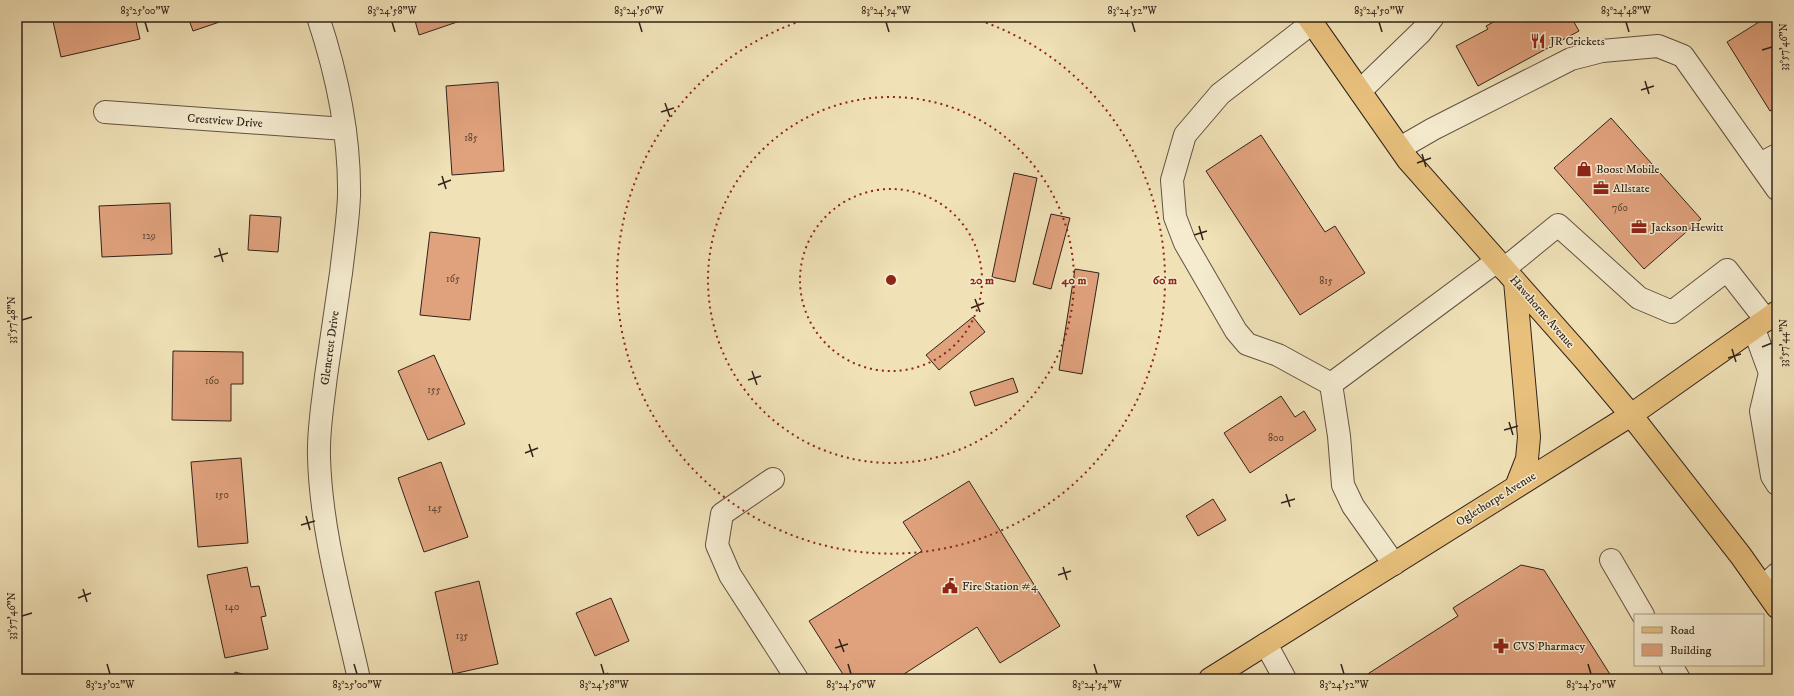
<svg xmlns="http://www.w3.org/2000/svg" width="1794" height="696" font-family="'IM FELL DW Pica',serif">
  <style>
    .building { fill: #e0a27d; stroke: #32231b }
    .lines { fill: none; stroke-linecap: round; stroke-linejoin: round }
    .minor-casing { stroke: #625242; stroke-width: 24 }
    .major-casing { stroke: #32231b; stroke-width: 24 }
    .minor { stroke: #f5ecd0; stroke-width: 22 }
    .major { stroke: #e8c07c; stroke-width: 22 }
    .ticks { fill: none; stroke: #32231b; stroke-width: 1.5 }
    .ring { fill: none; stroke: #8f2418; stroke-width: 2; stroke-dasharray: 2 4 }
    .labels { text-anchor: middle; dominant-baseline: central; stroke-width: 3; stroke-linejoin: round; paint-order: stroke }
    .number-label { font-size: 10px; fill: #5e4334 }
    .poi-label { font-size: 12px; fill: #32231b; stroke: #f5ecd0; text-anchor: start }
    .street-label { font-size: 12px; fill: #32231b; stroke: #f5ecd0 }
    .centre { fill: #8f2418; stroke: #f5ecd0; stroke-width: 2 }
    .ring-label { font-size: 12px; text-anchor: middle; font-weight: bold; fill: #8f2418; stroke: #f5ecd0; stroke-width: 3; stroke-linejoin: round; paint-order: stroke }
    .neatline { fill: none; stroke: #32231b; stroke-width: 1.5 }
    .ticks-label { font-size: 10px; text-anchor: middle; fill: #32231b }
  </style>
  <rect width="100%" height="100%" fill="#f0e1b7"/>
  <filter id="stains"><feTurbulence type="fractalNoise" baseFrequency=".005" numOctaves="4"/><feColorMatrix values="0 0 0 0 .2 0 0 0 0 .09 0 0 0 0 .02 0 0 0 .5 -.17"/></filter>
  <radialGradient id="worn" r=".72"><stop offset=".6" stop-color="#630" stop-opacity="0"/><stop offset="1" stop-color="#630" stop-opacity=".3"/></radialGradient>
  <path class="building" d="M52,17H135L140,39L61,57Z
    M188,17H234L193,31Z
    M414,17H459L460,21L419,35Z
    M1503,17H1571L1579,31L1478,86L1456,46L1488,29L1486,26Z
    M1767,17H1777V107L1770,111L1727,42Z
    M498,82L504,171L452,175L446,86Z
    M1611,118L1701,219L1644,269L1554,168Z
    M1261,135L1325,232L1335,226L1365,273L1300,315L1206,171Z
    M1014,173L1037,178L1015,282L992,277Z
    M170,203L172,254L102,257L99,206Z
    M1051,214L1070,218L1051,289L1033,284Z
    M250,215L281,217L278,252L248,250Z
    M430,232L480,238L470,320L420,315Z
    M1075,269L1099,273L1082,374L1059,370Z
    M973,317L985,332L939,370L926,355Z
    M173,351L243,352V384H231V421L172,420Z
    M434,355L465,424L428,440L398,371Z
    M1013,378L1018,392L975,406L970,392Z
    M1281,396L1295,417L1304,411L1316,430L1250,473L1224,433Z
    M241,458L248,543L198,547L191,462Z
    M441,462L468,537L424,552L398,478Z
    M969,481L1060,626L1000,663L977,627L901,676L903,679H846L809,621L922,551L903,522Z
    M1213,499L1226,520L1198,536L1186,516Z
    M1521,565L1544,570L1613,679H1364L1363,677L1458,616L1453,608Z
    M247,567L251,587L259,586L266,616L261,617L268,649L225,658L207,575Z
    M479,581L498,664L453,674L435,592Z
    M611,598L629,641L595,656L576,613Z
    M235,672L261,679H233Z
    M608,673L610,679H594Z"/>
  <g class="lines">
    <defs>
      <path id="minor" d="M318,17C337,74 350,135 349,196C348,221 344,247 341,273C336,307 331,342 326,376C323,403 318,430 319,457C321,532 343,607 359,679
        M1312,23L1220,94L1185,135L1172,180L1175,217L1185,243L1236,331L1247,344L1278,355L1331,384
        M1360,91L1421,32L1433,17
        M105,112L345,129
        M1400,148L1433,129L1571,59L1602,51L1658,46L1683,56L1777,189
        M1760,164L1777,155
        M1504,269L1558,225L1639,298L1672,312L1727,270L1766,320
        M1754,329L1770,373L1761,411L1772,476L1777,484
        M773,479L722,514L717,545L730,575L797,679
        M1611,560L1643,615
        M1394,564L1353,506L1343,485L1339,436L1331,384L1497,261
        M1763,587L1777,574
        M1266,644L1285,679
        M1671,665L1679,679"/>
      <path id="major" d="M1308,17L1408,160L1583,358L1631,415L1741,556L1777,607
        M1515,281L1529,437L1527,459L1516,487
        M1210,679L1631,415L1777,312"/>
    </defs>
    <use href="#minor" class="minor-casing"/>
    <use href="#major" class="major-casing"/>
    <use href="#minor" class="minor"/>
    <use href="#major" class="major"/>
  </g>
  <path class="ticks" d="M145,22L148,32M392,22L395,32M639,22L642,32M886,22L889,32M1132,22L1135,32M1379,22L1382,32M1626,22L1629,32M1762,50L1772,47M1645,81L1649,94M1641,90L1654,86M665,103L670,117M661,112L674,108M1422,154L1426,167M1417,163L1431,158M442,176L446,189M438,185L451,180M1199,226L1203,240M1194,235L1207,231M219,248L223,262M214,257L228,253M975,299L980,312M971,308L984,303M22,320L32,317M1762,347L1772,343M1732,349L1736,362M1728,358L1741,354M752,371L757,385M748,380L761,376M1509,422L1513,435M1504,430L1518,426M529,444L533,457M525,453L538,448M1286,494L1290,507M1281,503L1295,499M306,516L310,530M301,525L315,521M1063,567L1067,580M1058,575L1071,571M83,589L87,602M78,598L91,593M22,616L32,613M839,639L844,652M835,648L848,644M107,664L110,674M354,664L357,674M601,664L604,674M848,664L851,674M1094,664L1097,674M1341,664L1344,674M1588,664L1591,674"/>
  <g class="ring">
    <circle cx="891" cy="280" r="91"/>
    <circle cx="891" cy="280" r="183"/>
    <path d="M969 17A274 274 0 1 1 813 17"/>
  </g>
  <defs>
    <symbol id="restaurant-bare" viewBox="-9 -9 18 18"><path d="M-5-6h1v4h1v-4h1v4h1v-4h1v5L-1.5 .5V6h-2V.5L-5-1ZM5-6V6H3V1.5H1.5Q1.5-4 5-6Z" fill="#8f2418" stroke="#f5ecd0" stroke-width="2.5" paint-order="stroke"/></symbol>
    <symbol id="shop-bare" viewBox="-9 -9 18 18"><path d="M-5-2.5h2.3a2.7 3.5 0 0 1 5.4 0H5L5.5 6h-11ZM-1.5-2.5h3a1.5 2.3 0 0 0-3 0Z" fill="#8f2418" stroke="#f5ecd0" stroke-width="2.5" paint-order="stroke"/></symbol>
    <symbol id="office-bare" viewBox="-9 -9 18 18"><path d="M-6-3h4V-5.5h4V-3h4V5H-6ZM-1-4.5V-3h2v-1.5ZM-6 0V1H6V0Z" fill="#8f2418" stroke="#f5ecd0" stroke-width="2.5" paint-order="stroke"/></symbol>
    <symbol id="civic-bare" viewBox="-9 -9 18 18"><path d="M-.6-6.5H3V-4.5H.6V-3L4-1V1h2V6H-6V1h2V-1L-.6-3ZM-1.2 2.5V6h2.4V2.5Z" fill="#8f2418" stroke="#f5ecd0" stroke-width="2.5" paint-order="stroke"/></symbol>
    <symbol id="pharmacy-bare" viewBox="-9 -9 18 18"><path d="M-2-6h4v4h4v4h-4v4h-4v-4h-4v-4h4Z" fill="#8f2418" stroke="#f5ecd0" stroke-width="2.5" paint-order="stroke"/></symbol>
  </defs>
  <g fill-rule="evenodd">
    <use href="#restaurant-bare" x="1527" y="30" width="22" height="22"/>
    <use href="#shop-bare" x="1573" y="158" width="22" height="22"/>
    <use href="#office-bare" x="1590" y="177" width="22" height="22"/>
    <use href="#office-bare" x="1628" y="216" width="22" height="22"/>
    <use href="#civic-bare" x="939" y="575" width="22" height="22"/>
    <use href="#pharmacy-bare" x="1490" y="635" width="22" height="22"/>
  </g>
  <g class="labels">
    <g class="number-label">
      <text x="471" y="138">185</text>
      <text x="1620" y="208">760</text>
      <text x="149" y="236">129</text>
      <text x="453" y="279">165</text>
      <text x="1326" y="281">815</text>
      <text x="212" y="381">160</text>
      <text x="434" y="390">155</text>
      <text x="1276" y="438">800</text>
      <text x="222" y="495">150</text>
      <text x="435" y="508">145</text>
      <text x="232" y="607">140</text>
      <text x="462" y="636">135</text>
    </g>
    <g class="poi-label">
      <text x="1550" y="41">JR Crickets</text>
      <text x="1596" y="169">Boost Mobile</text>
      <text x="1613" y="188">Allstate</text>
      <text x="1651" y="227">Jackson Hewitt</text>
      <text x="962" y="586">Fire Station #4</text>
      <text x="1513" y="646">CVS Pharmacy</text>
    </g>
    <g class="street-label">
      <text transform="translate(225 121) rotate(4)">Crestview Drive</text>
      <text transform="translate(1542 312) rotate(49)">Hawthorne Avenue</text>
      <text transform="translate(330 348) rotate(-82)">Glencrest Drive</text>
      <text transform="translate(1496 499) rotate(-32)">Oglethorpe Avenue</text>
    </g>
  </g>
  <circle cx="891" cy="280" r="6" class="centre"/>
  <g class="ring-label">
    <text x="982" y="284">20 m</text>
    <text x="1074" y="284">40 m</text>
    <text x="1165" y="284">60 m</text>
  </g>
  <rect width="1794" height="696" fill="none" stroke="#f0e1b7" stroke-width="44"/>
  <rect x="1634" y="614" width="130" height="52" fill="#f5ecd0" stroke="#a79c88"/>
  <rect x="1642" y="627" width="20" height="6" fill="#e8c07c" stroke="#a79c88"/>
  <text x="1670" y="634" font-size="12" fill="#32231b">Road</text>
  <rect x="1642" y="644" width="20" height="12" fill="#e0a27d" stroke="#a79c88"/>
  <text x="1670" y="654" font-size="12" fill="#32231b">Building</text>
  <rect x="22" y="22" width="1750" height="652" class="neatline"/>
  <g class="ticks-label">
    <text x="145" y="14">83°25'00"W</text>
    <text x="392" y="14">83°24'58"W</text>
    <text x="639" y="14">83°24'56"W</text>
    <text x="886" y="14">83°24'54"W</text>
    <text x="1132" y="14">83°24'52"W</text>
    <text x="1379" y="14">83°24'50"W</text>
    <text x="1626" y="14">83°24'48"W</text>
    <text transform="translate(1783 47) rotate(-90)" y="4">33°57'46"N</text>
    <text transform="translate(11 320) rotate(-90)" y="4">33°57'48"N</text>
    <text transform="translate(1783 343) rotate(-90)" y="4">33°57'44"N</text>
    <text transform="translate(11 616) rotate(-90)" y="4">33°57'46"N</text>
    <text x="110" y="688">83°25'02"W</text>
    <text x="357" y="688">83°25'00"W</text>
    <text x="604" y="688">83°24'58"W</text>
    <text x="851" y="688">83°24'56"W</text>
    <text x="1097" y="688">83°24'54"W</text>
    <text x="1344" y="688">83°24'52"W</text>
    <text x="1591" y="688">83°24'50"W</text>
  </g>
  <rect width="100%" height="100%" filter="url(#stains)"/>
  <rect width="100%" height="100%" fill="url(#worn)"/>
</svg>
